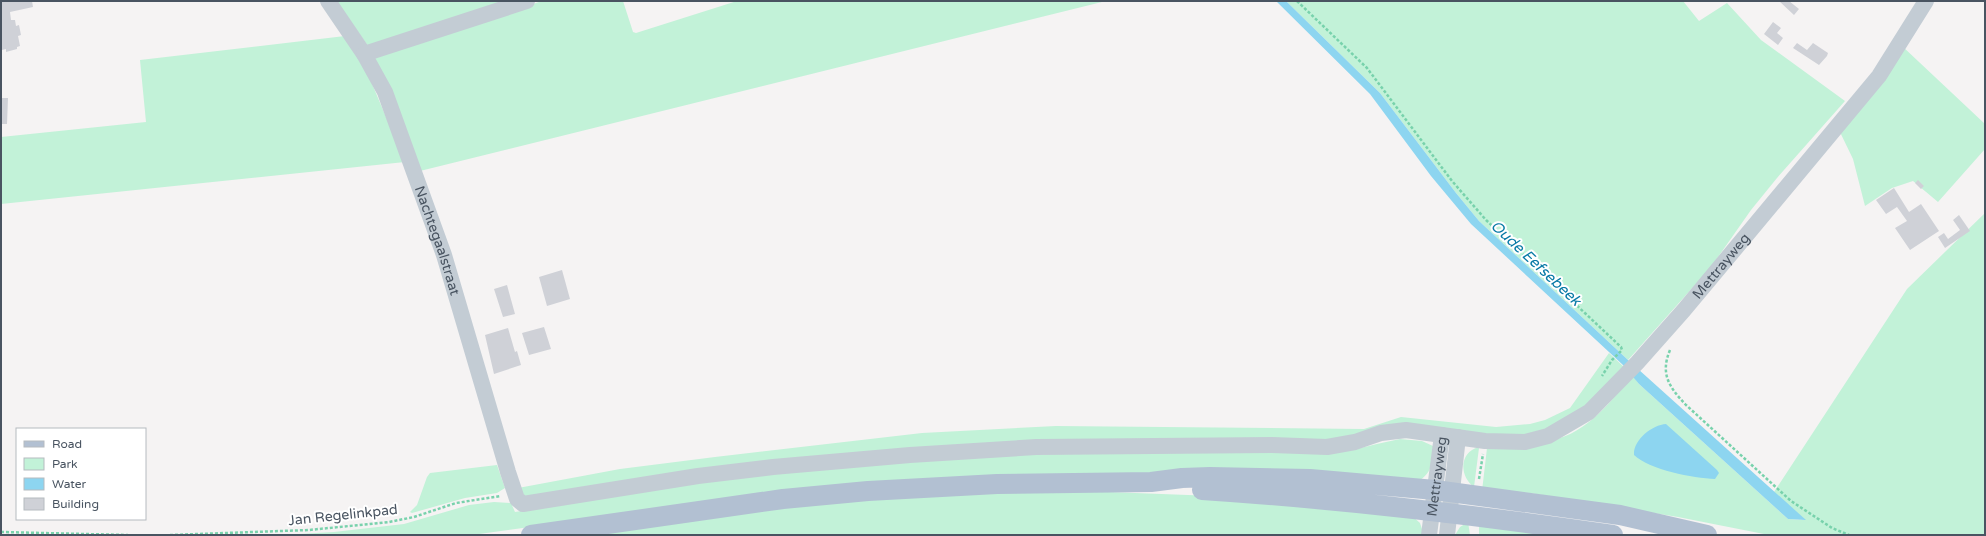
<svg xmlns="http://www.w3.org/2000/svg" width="1986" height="536" font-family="'Varela Round',sans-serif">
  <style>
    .green { fill: #c2f2d8 }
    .water { fill: #8dd5f0 }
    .building { fill: #cfd1d7 }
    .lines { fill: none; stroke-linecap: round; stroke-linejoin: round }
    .path { stroke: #78d2ac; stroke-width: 2.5; stroke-dasharray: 3 2; stroke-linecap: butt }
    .minor { stroke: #c3ccd4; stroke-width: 16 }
    .major { stroke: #b2c0d2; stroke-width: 20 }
    .labels { text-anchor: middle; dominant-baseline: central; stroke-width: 4; stroke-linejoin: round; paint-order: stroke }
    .street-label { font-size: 14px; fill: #495461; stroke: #fff }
    .water-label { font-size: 15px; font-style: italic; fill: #087aa6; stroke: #fff }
  </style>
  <rect width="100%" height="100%" fill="#f5f3f3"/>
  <path class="green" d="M336,1H508L368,46Z
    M542,1H623L633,32L636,33L737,1H1106L420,171L374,62L376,56Z
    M1286,1H1683L1699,21L1727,3L1761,40L1845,101L1777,178L1751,210L1711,267L1628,360L1479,221L1456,193L1380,93Z
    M345,36L370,79L405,162L1,204V137L146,122L140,60Z
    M1902,46L1985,124V149L1938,202L1913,181L1892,188L1865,206L1853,159L1838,128Z
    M1985,213V535H1769L1678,517L1530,493L1482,491L1487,448C1509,445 1531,445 1552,440C1588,433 1610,401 1633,376L1639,384L1788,519L1805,520L1774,492L1907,289Z
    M1609,353L1625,368L1587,406L1546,429L1523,435L1339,440H1123L525,496L518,488L620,469L715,457L922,433L1056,426L1364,429L1401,417L1496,427L1530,424L1545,420L1570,408Z
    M1400,439L1422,441L1433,446C1432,460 1433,472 1420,480L1210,473L575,521L472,535H281L334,532L404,524L469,505L494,502L511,503L515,512L697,483L840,466L995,456L1113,452H1336C1358,450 1378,443 1400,439Z
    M1479,447V448L1474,487C1459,476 1459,452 1479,447Z
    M497,465L505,488L497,493L465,498L412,513L410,512L417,505L427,477L430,473Z
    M1082,491L1241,497L1411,515L1420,523L1424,535H587C671,521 756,510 840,502C920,493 1001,493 1082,491Z
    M1479,521L1575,535H1479Z
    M1468,522L1470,535H1455L1460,527Z"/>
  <path class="water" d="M1276,1H1286L1380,93L1456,193L1479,221L1628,360L1806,520L1788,519L1639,384L1623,365L1471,224L1431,176L1370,94Z
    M1666,424L1717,470L1719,473L1715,479C1693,478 1650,470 1634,455C1633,440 1652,425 1666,424Z"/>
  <path class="building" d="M1,1H32L33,7L10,12L11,20H15L16,26L19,25L21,35L18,36L20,46L17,47V49L6,52V49L2,50L1,44Z
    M1779,1H1789L1799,9L1794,15Z
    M1773,22L1781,28L1777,33L1783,38L1778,45L1764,34Z
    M1797,43L1807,50L1813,43L1828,53L1827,56L1819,65L1793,48Z
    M1,98H8L7,124H1Z
    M1918,180L1924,186L1921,189L1915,183Z
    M1894,188L1909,212L1921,204L1939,231L1910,250L1895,228L1907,221L1897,207L1886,214L1876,200Z
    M1959,215L1970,231L1945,248L1938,237L1944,233L1948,239L1960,230L1953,220Z
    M562,270L570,299L547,306L539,277Z
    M507,285L515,314L503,317L494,289Z
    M544,327L551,349L529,355L522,333Z
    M508,328L515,352L517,351L521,365L494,374L485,335Z"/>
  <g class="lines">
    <path class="path" d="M1297,1L1367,68L1452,181L1486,220L1621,347L1622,350L1612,360L1602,376
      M1670,350C1660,374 1669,387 1686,405L1791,501L1832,528L1849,535
      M1479,479L1483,454
      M1,532L128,535
      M170,535L309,530L389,522L414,517L456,503L501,496"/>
    <g class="minor">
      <path id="s1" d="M328,1L364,54L385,92L444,255L508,472L517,499L523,504L698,476L773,467L910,455L1036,447L1272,445L1327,447L1355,442L1381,433L1406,430L1485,441L1525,442L1548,436L1589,412L1637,363L1684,310L1879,76L1926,1"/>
      <path d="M364,54L527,1"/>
      <path id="s2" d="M1429,535L1442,435"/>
      <path d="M1447,535L1458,437"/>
    </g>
    <path class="major" d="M1202,490C1340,499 1476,515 1613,535
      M531,535L783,499L868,491L997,484L1151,482L1182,478L1210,477L1310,479L1435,490L1620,515L1707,535"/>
  </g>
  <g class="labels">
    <g class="street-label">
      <text stroke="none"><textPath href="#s1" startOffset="265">Nachtegaalstraat</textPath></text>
      <text stroke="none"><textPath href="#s1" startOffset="1820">Mettrayweg</textPath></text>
      <text stroke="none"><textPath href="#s2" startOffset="59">Mettrayweg</textPath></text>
      <text transform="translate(343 515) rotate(-6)">Jan Regelinkpad</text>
    </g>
    <g class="water-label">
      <text transform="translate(1536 263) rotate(43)">Oude Eefsebeek</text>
    </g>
  </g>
  <rect width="1986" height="536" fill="none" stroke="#495461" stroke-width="4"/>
  <rect x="16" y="428" width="130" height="92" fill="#ffffff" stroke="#b6bbc0"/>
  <rect x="24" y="441" width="20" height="6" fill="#b2c0d2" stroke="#b6bbc0"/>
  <text x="52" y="448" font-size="12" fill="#495461">Road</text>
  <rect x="24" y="458" width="20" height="12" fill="#c2f2d8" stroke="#b6bbc0"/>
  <text x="52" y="468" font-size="12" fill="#495461">Park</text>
  <rect x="24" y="478" width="20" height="12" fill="#8dd5f0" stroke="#b6bbc0"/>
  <text x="52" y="488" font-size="12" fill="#495461">Water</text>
  <rect x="24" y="498" width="20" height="12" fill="#cfd1d7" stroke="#b6bbc0"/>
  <text x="52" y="508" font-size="12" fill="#495461">Building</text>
</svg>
